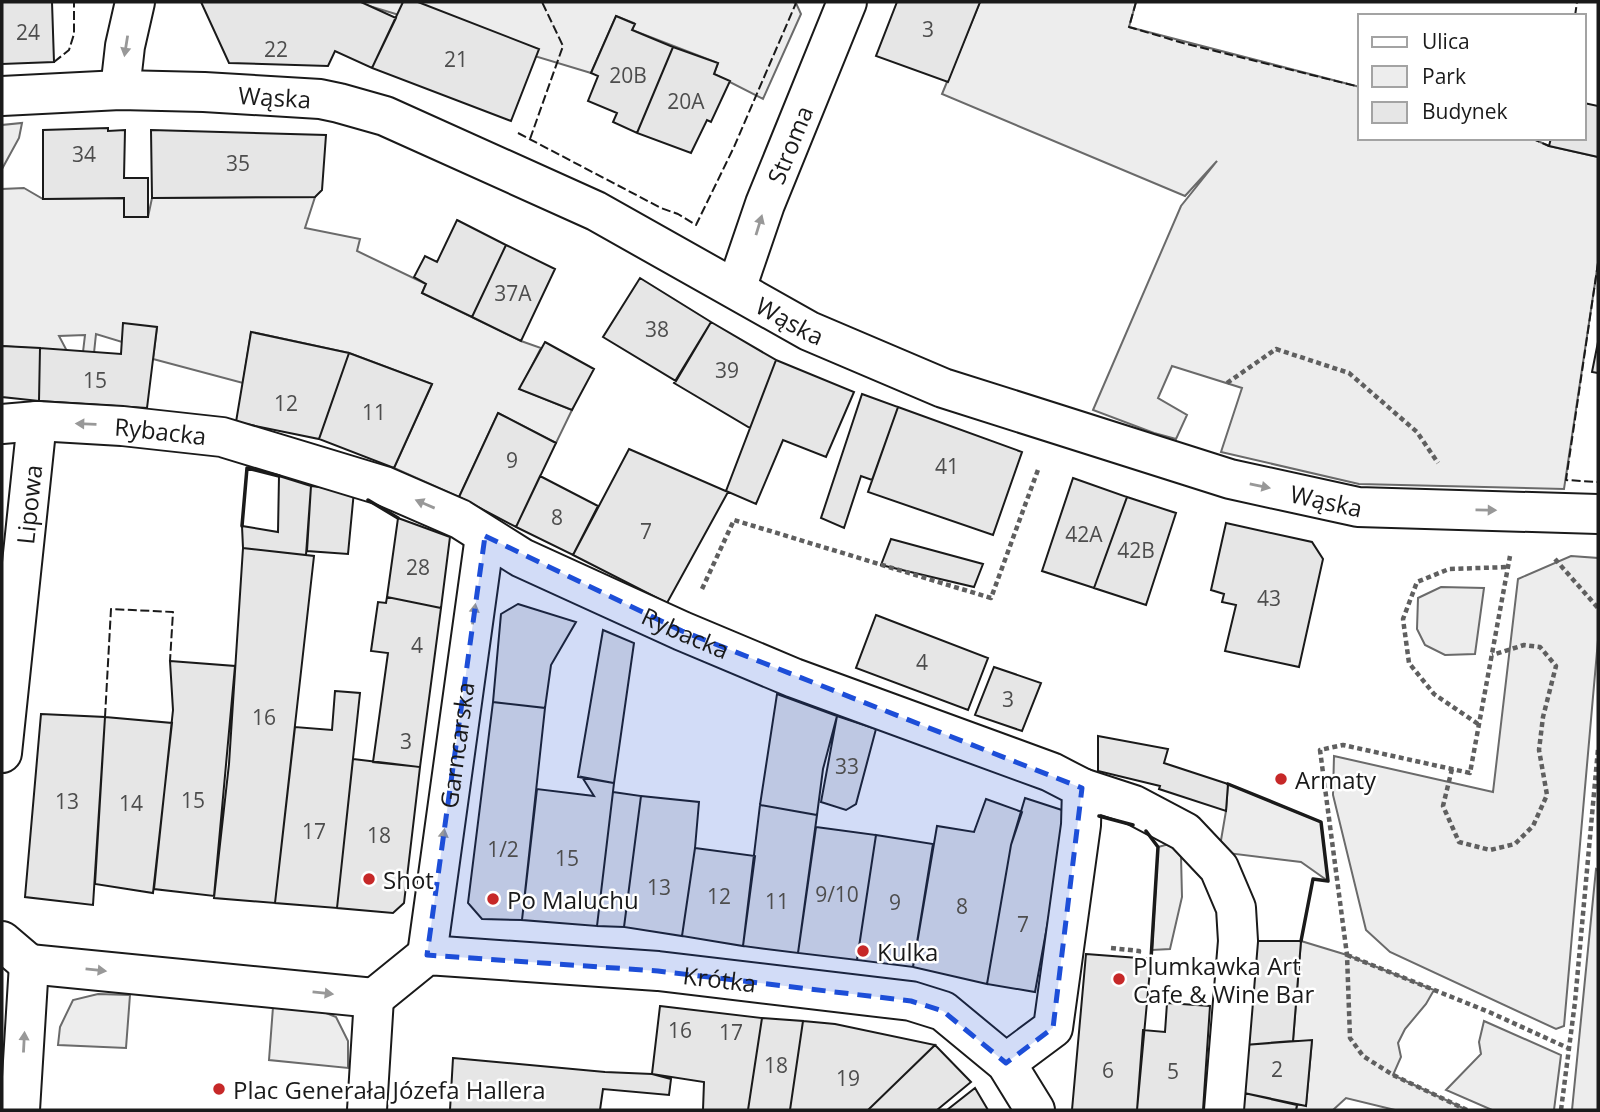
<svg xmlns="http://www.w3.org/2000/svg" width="1600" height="1112" font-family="'Open Sans',sans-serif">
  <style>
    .green { fill: #ededed; stroke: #6a6a6a; stroke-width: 2 }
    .building { fill: #e6e6e6; stroke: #1a1a1a; stroke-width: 2 }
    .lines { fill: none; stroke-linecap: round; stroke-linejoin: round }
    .minor-casing { stroke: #1a1a1a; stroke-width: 42 }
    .path { stroke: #5f5f5f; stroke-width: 4.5; stroke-dasharray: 5 3.5; stroke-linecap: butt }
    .minor { stroke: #fff; stroke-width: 38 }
    .fence { stroke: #1a1a1a; stroke-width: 2; stroke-dasharray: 9 3.5; stroke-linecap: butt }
    .wall { stroke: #1a1a1a; stroke-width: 3.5 }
    .oneway { fill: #989898 }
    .marked { fill: #1d4ed8; fill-opacity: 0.2; stroke: #1d4ed8; stroke-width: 5; stroke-dasharray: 14 9; stroke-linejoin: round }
    .poi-dot { fill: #c62828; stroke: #fff; stroke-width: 2.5 }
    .labels { text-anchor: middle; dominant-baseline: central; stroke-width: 5; stroke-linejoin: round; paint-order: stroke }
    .number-label { font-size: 21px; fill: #4d4d4d }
    .street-label { font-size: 24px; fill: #1a1a1a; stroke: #fff }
    .poi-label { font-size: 24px; fill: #1a1a1a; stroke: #fff; text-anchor: start }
  </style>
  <rect width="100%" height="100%" fill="#fff"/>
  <path class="green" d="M356,2H793L796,3L801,14L763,99L714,74L718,63L632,30L634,23L616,16L591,73Z
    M980,2H1136L1129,27L1360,87V138H1531L1549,146L1598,157V263L1564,489L1359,484L1221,452L1242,388L1172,366L1158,398L1187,415L1176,439L1154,433L1093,410L1181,206L1217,161L1185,196L942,94Z
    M22,123L19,138L2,169V125Z
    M24,188L43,199L124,198L125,217H148L152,198L315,197L305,228L360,239L357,251L426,284L422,293L521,341L541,348L520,389L572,410L556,443L498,413L459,497L394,468L432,384L349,353L251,332L243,383L153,359L157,328L122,342L96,334L94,353L83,352L85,335L59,336L67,351L2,346V189Z
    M1571,556L1598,558V640L1564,1026L1556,1029L1390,952L1366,930L1333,795L1334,756L1493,792L1518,579Z
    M1441,587L1484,588L1475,654L1445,655L1425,645L1417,629L1418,598Z
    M1228,784L1321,822L1328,881L1301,862L1219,852L1226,811Z
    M1169,844L1181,856L1182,897L1170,949L1152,950L1158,847Z
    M1596,869L1598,870V1110H1572Z
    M1301,941L1347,955L1434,990L1426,1004L1405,1029L1398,1043L1401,1057L1393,1075L1467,1110H1395L1346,1098L1333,1110H1296L1297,1105H1306L1312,1041H1293Z
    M98,994L130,995L126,1048L58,1045L60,1027L73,1000Z
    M273,1007L314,1008L336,1017L348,1041V1068L269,1060Z
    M1484,1021L1561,1055L1554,1110H1492L1446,1090L1481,1054L1479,1042Z"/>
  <path class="building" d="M2,2H52L54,62L2,64Z
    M201,2H361L396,18L372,68L335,51L328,66L229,63Z
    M403,2H418L539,49L511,121L372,68Z
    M897,2H980L948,82L876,56Z
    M616,16L635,24L632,30L673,47L637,133L613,122L617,113L588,101L598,76L591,73Z
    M673,47L718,63L714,74L730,81L711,122L707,120L691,153L637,133Z
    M1584,103L1598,106V157L1549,146L1551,138H1584Z
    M108,128V131L125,130L124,178H148V217H124V198L43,199V130Z
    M151,130L326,135L322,190L315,197L152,198Z
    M457,220L506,245L472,317L422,293L426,284L414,277L425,256L437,262Z
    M506,245L555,269L521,341L472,317Z
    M640,278L711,322L676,381L603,337Z
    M711,322L776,360L750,428L674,383Z
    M123,323L157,327L147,408L39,401L40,348L121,354Z
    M251,332L349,353L319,439L236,422Z
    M545,342L594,369L572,410L519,389Z
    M1598,342V373L1592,372Z
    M2,346L40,348L39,401L2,397Z
    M349,353L432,384L394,468L319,439Z
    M776,360L854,392L826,457L783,440L756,504L726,491Z
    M862,394L898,407L872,480L861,476L844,528L821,518Z
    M898,407L1022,452L993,535L868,492Z
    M498,413L556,443L516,527L459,497Z
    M629,449L728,492L667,603L573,555Z
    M279,476L311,486L306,555L243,548L242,526L278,532Z
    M540,476L598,506L573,555L516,527Z
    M1073,478L1127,497L1094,588L1042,571Z
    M311,486L354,491L348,554L307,551Z
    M1127,497L1176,513L1146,605L1094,588Z
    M398,518L450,537L441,608L387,597Z
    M1226,523L1312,542L1323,559L1299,667L1225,651L1236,605L1222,602L1224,594L1211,590Z
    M891,539L983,564L974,587L881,565Z
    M243,548L314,556L275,903L214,898L229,764Z
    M387,597L441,608L420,767L373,762L388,653L371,651L378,602L386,603Z
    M518,604L576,622L551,665L545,708L493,702L501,614Z
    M876,615L988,658L968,710L856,668Z
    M603,630L634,643L614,783L578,777Z
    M170,661L235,666L214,896L154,889L173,710Z
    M994,667L1041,683L1022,731L975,715Z
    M335,691L360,693L337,908L275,903L295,727L332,730Z
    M777,694L837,716L823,769L817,815L760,805Z
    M493,702L545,708L522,920L482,919L468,903Z
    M41,714L105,717L93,905L25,897Z
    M837,716L876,729L856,804L846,810L821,802Z
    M105,717L172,723L153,893L95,884Z
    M1098,736L1168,749L1164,763L1228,784L1226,811L1159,789L1160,786L1098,771Z
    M353,759L420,767L404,903L393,913L337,908Z
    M582,777L614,783L597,926L522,920L537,789L594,796Z
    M613,792L641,796L624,927L597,926Z
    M641,796L699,802L695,848L682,936L624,927Z
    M1025,798L1068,812L1035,992L987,984L1011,845Z
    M986,799L1022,812L1011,845L987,984L913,967L937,826L974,832Z
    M760,805L817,815L798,953L743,946Z
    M816,827L876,835L857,960L798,953Z
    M876,835L933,844L913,967L857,960Z
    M695,848L755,856L743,946L682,936Z
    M1253,941H1301L1293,1041L1244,1045Z
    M1086,954L1151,959L1137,1110H1072Z
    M1167,1003L1210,1006L1203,1110H1137L1143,1030L1165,1032Z
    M660,1006L762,1018L748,1110H703L704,1082L652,1074Z
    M762,1018L803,1021L790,1110H748Z
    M803,1021L835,1024L935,1045L868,1110H790Z
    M1312,1040L1306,1106L1244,1093V1045Z
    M935,1045L971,1082L937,1110H868Z
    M453,1058L605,1072L652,1074L671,1079L669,1095L603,1089L600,1110H450Z
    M975,1088L988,1110H947Z
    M1244,1093L1297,1105L1296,1110H1242Z"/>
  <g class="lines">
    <defs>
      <g id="minor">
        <path d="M120,90L125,46L135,2"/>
        <path id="s1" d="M2,96L120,90L204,92L320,99L339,103L385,116L596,211L809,331L943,388L1230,479L1358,507L1598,514"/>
        <path id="s2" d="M736,289L765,204L847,2"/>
        <path id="s3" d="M2,424L37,421L122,426L222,437L384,486L460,519L522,558L682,631L794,678L1051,772L1082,788L1081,825L1053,1028L1006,1063"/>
        <path id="s4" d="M2,753L37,421"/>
        <path d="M1082,788L1134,805L1185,832L1219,868L1236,908L1238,941L1224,1110"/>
        <path d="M2,941L29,964"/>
        <path id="s5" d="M427,955L485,536"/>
        <path d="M29,964L374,998"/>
        <path id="s6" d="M374,998L427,955L658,971L911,1001L943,1011L1006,1063L1035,1110"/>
        <path d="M20,1110L29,964"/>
        <path d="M367,1110L374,998"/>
      </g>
    </defs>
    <use href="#minor" class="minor-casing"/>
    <path class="path" d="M1227,383L1276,349L1349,373L1417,432L1438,463
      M1555,559L1598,608
      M702,589L734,520L991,598L1039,467
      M1478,724L1434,694L1409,663L1403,619L1417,582L1449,569L1509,567
      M1452,769L1443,806L1459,842L1490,850L1515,844L1533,826L1547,795L1539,750L1543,717L1556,666L1540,647L1524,645L1492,655
      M1111,948L1139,951L1138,958
      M1347,955L1489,1012L1568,1048
      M1467,1110L1393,1075L1363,1056L1350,1038L1347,955L1320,750L1343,745L1470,773L1510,556
      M1561,1110L1575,1002L1598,749"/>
    <use href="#minor" class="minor"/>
    <path class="fence" d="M1136,2L1129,27L1183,43L1360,87
      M1575,16L1577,2
      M54,62L69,50L74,34V2
      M518,133L661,208L678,214L696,225L734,147L796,3
      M1531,138L1549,146
      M530,139L563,46L542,2
      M1598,263L1566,480L1598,482
      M105,717L111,609L173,612L170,661"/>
    <path class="wall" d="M368,500L398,518
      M242,526L247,468L279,476
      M1228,784L1321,822L1328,881L1313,879L1301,941
      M1099,816L1133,825
      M1146,831L1158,847L1151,959"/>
  </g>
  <defs><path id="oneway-solid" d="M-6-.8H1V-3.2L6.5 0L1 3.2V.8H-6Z" transform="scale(1.75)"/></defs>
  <g class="oneway">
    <use href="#oneway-solid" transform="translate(126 46) rotate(99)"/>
    <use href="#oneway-solid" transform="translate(759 225) rotate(-73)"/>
    <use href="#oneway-solid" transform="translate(86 424) rotate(-178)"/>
    <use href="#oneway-solid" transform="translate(1260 486) rotate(12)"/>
    <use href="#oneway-solid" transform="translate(425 504) rotate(-157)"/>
    <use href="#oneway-solid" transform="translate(1486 510) rotate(1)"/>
    <use href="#oneway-solid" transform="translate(474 614) rotate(-82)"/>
    <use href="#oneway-solid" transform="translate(443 839) rotate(-82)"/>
    <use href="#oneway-solid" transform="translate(96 970) rotate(6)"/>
    <use href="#oneway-solid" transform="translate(323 993) rotate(6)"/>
    <use href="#oneway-solid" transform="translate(24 1042) rotate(-87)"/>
  </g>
  <path class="marked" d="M485,536L682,631L1082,788L1053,1028L1006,1063L943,1011L911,1001L658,971L427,955Z"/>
  <g class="poi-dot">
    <circle cx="1281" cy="779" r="7"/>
    <circle cx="369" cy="879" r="7"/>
    <circle cx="493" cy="899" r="7"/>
    <circle cx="863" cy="951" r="7"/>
    <circle cx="1119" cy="979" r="7"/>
    <circle cx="219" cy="1089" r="7"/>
  </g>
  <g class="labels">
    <g class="number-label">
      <text x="928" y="29">3</text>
      <text x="28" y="32">24</text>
      <text x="276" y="49">22</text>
      <text x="456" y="59">21</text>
      <text x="628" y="75">20B</text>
      <text x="686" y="101">20A</text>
      <text x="84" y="154">34</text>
      <text x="238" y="163">35</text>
      <text x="513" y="293">37A</text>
      <text x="657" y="329">38</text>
      <text x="727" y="370">39</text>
      <text x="95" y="380">15</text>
      <text x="286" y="403">12</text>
      <text x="374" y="412">11</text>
      <text x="512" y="460">9</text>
      <text x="947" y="466">41</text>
      <text x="557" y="517">8</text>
      <text x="646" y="531">7</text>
      <text x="1084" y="534">42A</text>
      <text x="1136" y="550">42B</text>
      <text x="418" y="567">28</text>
      <text x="1269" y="598">43</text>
      <text x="417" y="645">4</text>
      <text x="922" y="662">4</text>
      <text x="1008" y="699">3</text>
      <text x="264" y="717">16</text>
      <text x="406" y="741">3</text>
      <text x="847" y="766">33</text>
      <text x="193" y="800">15</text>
      <text x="67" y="801">13</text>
      <text x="131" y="803">14</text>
      <text x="314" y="831">17</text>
      <text x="379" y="835">18</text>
      <text x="503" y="849">1/2</text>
      <text x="567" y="858">15</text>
      <text x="659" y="887">13</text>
      <text x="837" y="894">9/10</text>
      <text x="719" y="896">12</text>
      <text x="777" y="901">11</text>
      <text x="895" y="902">9</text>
      <text x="962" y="906">8</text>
      <text x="1023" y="924">7</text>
      <text x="680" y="1030">16</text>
      <text x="731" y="1032">17</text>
      <text x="776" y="1065">18</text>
      <text x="1277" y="1069">2</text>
      <text x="1108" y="1070">6</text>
      <text x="1173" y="1071">5</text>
      <text x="848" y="1078">19</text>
    </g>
    <g class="street-label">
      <text stroke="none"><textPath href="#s1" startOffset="273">Wąska</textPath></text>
      <text stroke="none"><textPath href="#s2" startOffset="154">Stroma</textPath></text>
      <text stroke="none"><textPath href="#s1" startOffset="840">Wąska</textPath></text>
      <text stroke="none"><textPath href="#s3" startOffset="159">Rybacka</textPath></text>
      <text stroke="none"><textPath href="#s1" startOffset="1407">Wąska</textPath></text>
      <text stroke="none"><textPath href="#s4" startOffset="250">Lipowa</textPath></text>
      <text stroke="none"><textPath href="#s3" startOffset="726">Rybacka</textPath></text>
      <text stroke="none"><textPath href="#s5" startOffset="212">Garncarska</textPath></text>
      <text stroke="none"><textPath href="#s6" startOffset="362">Krótka</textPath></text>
    </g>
    <g class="poi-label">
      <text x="1295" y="779">Armaty</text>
      <text x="383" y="879">Shot</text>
      <text x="507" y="899">Po Maluchu</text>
      <text x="877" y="951">Kulka</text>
      <text x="1133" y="965">Plumkawka Art<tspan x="1133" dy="28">Cafe &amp; Wine Bar</tspan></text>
      <text x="233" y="1089">Plac Generała Józefa Hallera</text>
    </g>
  </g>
  <rect width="1600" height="1112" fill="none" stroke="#1a1a1a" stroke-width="7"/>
  <rect x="1358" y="14" width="228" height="126" fill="#ffffff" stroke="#a3a3a3" stroke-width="2"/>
  <rect x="1372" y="37" width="35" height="10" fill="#ffffff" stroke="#a3a3a3" stroke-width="2"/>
  <text x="1422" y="49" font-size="21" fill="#1a1a1a">Ulica</text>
  <rect x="1372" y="66" width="35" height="21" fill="#ededed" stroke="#a3a3a3" stroke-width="2"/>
  <text x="1422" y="84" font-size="21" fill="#1a1a1a">Park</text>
  <rect x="1372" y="102" width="35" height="21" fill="#e6e6e6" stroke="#a3a3a3" stroke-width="2"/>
  <text x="1422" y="119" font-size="21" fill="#1a1a1a">Budynek</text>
</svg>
